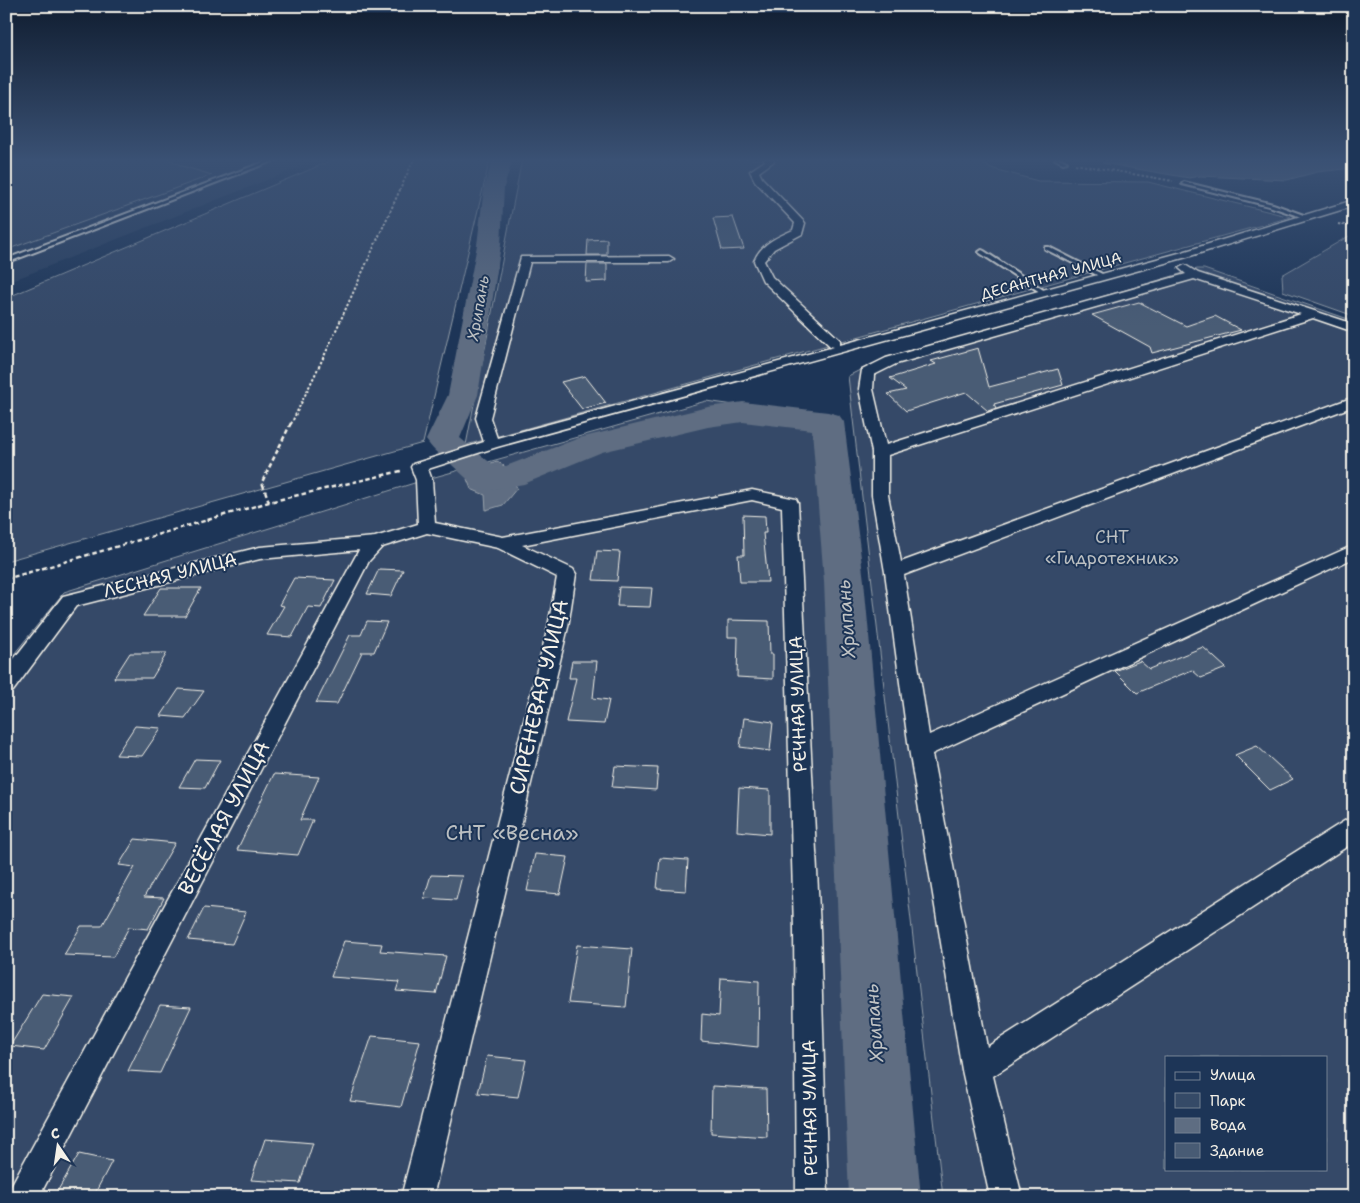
<svg xmlns="http://www.w3.org/2000/svg" width="1360" height="1203" font-family="'Shantell Sans',sans-serif">
  <style>
    .built { fill: #2a4060 }
    .green { fill: #354a67; stroke: #949ea8; fill-rule: evenodd }
    .water { fill: #5e6d82; stroke: #9aa2ab }
    .lines { fill: none; stroke-linecap: round; stroke-linejoin: round }
    .river { fill: #5e6d82; fill-rule: evenodd }
    .building { fill: #485b74; stroke: #f4f1e8 }
    .lane-casing { stroke: #f4f1e8; stroke-width: 4 }
    .street-casing { stroke: #f4f1e8; stroke-width: 3 }
    .path-far1 { stroke: #f4f1e8; stroke-width: 2; stroke-dasharray: 2.5 2; stroke-linecap: butt }
    .path { stroke: #f4f1e8; stroke-width: 2.5; stroke-dasharray: 4.5 3; stroke-linecap: butt }
    .lane { fill: #1d3557; fill-rule: evenodd }
    .street { fill: #1d3557; fill-rule: evenodd }
    .labels { text-anchor: middle; dominant-baseline: central; stroke-width: 4; stroke-linejoin: round; paint-order: stroke }
    .far-street-label { font-size: 15px; fill: #f4f1e8; stroke: #1d3557 }
    .far-water-label { font-size: 16px; font-style: italic; fill: #c0c3c4; stroke: #1d3557 }
    .park-label { font-size: 18px; fill: #bbbfc1; stroke: #1d3557 }
    .street-label { font-size: 18px; fill: #f4f1e8; stroke: #1d3557 }
    .water-label { font-size: 19px; font-style: italic; fill: #c0c3c4; stroke: #1d3557 }
    .near-street-label { font-size: 21px; fill: #f4f1e8; stroke: #1d3557 }
    .near-park-label { font-size: 21px; fill: #bbbfc1; stroke: #1d3557 }
  </style>
  <rect width="100%" height="100%" fill="#1d3557"/>
  <filter id="ink" filterUnits="userSpaceOnUse"><feTurbulence type="fractalNoise" baseFrequency=".02" numOctaves="2"/><feDisplacementMap in="SourceGraphic" scale="10" xChannelSelector="R" yChannelSelector="G"/><feConvolveMatrix kernelMatrix="1 2 1 2 8 2 1 2 1" color-interpolation-filters="sRGB"/></filter>
  <g filter="url(#ink)">
    <path class="built" d="M6,159H320L6,283Z"/>
    <path class="green" d="M6,159H169L182,166L212,175L6,250Z
      M335,159H490L423,443L6,561V298Z
      M522,159H973L994,169L1038,181L1148,182L1291,217L466,445Z
      M1354,235V316L1283,291L1282,275L1349,236Z
      M1197,269H1204L1354,321V1197H943L848,376L872,364ZM1166,1057H1326V1169H1166Z
      M706,401L841,420L915,1197H6V664L64,592L424,480Z"/>
    <path class="water" d="M1108,159H1354V168L1317,172L1287,180L1200,176L1189,178L1102,163Z
      M497,461L507,468L517,488L503,505L486,510L485,495L471,489L467,479L475,469Z"/>
    <g class="lines">
      <path class="river" d="M493,159H513L504,187L501,245L478,395L460,438C472,448 483,457 496,467L506,466L579,438L708,407L743,402L828,412L839,415L844,422L864,581L921,1197H849L824,581L812,430L743,422L708,427L602,452L524,484L488,490L476,487L452,465L447,458C438,456 432,448 426,440L448,395L477,245L484,187Z"/>
    </g>
    <path class="building" d="M733,217L744,249L722,250L713,218Z
      M607,239V255H587L588,240Z
      M587,264H607V281L586,282Z
      M1139,302L1186,326L1215,316L1241,330L1152,353L1150,347L1092,315Z
      M978,348L989,387L1058,369L1063,385L994,404L996,408L988,411L966,392L906,411L888,394L906,390L890,378L936,364L931,361Z
      M585,376L606,403L582,409L561,382Z
      M743,515L765,516L766,533H763L768,582H740L738,555H744Z
      M597,551L620,552L617,581L593,580Z
      M379,569L403,570L391,596L367,594Z
      M294,578L335,580L321,608L308,607L292,637L267,635L284,606L279,605Z
      M619,587L652,588L650,607L617,606Z
      M161,588H201L185,616H143Z
      M728,620L769,621L770,654H773V679L737,677L738,637H728Z
      M367,621L387,622L374,652H362L337,704L316,703L350,635H361Z
      M1203,647L1226,668L1201,678L1192,670L1137,693L1115,671L1140,661L1149,669Z
      M130,653H167L152,678H114Z
      M572,661H597L593,698L609,700L604,724L566,722L576,678H569Z
      M179,689L204,691L185,718L161,716Z
      M744,718L773,722L770,751L740,747Z
      M135,726L161,728L142,756L116,755Z
      M1257,746L1293,779L1270,790L1235,755Z
      M195,759L220,760L205,788L179,787Z
      M615,766L658,768L656,790L612,787Z
      M274,774L319,777L300,820H313L298,855L237,850Z
      M739,788L770,790V834L737,831Z
      M135,839L175,843L144,897L164,898L148,929L129,927L113,957L64,955L81,926H102L135,867L119,865Z
      M535,854L568,857L560,894L527,891Z
      M660,858L688,860L686,891L657,889Z
      M431,875L462,876L456,900L424,898Z
      M204,908L246,912L232,944L188,940Z
      M344,941L382,944L380,951L446,956L436,994L396,991L399,982L331,977Z
      M577,945L632,949L626,1007L568,1003Z
      M721,978L759,981L758,1047L701,1041L702,1014L719,1016Z
      M42,994L74,997L44,1050L10,1046Z
      M160,1005L191,1007L160,1073L128,1071Z
      M372,1036L420,1041L401,1107L350,1101Z
      M487,1056L526,1060L518,1097L478,1093Z
      M712,1086L766,1089L767,1137L711,1133Z
      M265,1139L313,1143L300,1183L251,1180Z
      M79,1154L112,1161L93,1197H54Z"/>
    <g class="lines">
      <defs>
        <path id="lane" d="M272,159H278L6,263V259Z
          M1055,159H1061L1067,162L1063,163Z
          M1184,182L1273,204L1309,217L1304,218L1269,206L1182,184Z
          M1045,247H1049L1108,277L1103,278L1045,249Z
          M982,250L984,251L1048,293L1043,294L980,253L979,252Z"/>
        <path id="street" d="M764,159H773L774,161L759,172L762,178L805,223L802,234L774,249L764,261L772,277L840,340V345L1179,253L1354,200V206L1187,257L497,447L428,469L432,480L435,523L503,537L752,490L796,499L798,503L820,929L828,1197H796L794,929L782,507L752,500L522,545L573,569L576,574L568,627L433,1197H401L548,627L557,577L498,548L427,533L382,547L369,561L39,1197H6L11,1186L359,550L260,559L76,606L13,691L6,693V669L63,596L260,547L375,537L418,524L416,480L411,467L413,464L484,442L476,418L521,257L669,256L674,259L669,262H530L490,418L497,438L834,347L830,346L763,281L754,261C761,244 777,237 793,230L795,223L755,181L750,171L765,161Z
          M1185,265L1198,273L1354,324V332L1313,318L888,455V495L901,562L1354,397V406L904,575L929,735L1354,545V558L932,754L987,1047L1346,820L1354,817V842L993,1076L1022,1197H990L962,1070L909,749L885,572L872,495V452L859,389L862,370L886,358L1186,274L1179,268ZM1194,279L1301,314L886,445L873,389L874,375L896,364Z"/>
      </defs>
      <use href="#lane" class="lane-casing"/>
      <use href="#street" class="street-casing"/>
      <path class="path-far1" d="M1075,164L1173,181
        M1338,224L1354,227
        M291,424L327,350L414,159"/>
      <path class="path" d="M269,502L262,482L291,423
        M6,579L269,502L401,471"/>
      <use href="#lane" class="lane"/>
      <use href="#street" class="street"/>
    </g>
  </g>
  <linearGradient id="sky" x2="0" y2="1"><stop stop-color="#101d30"/><stop offset="0.49" stop-color="#3a5174"/><stop offset="1" stop-color="#3a5174" stop-opacity="0"/></linearGradient>
  <rect width="1360" height="327" fill="url(#sky)"/>
  <g class="labels">
    <g class="far-street-label">
      <text transform="translate(1051 276) rotate(-15)">ДЕСАНТНАЯ УЛИЦА</text>
    </g>
    <g class="far-water-label">
      <text transform="translate(478 308) rotate(-80)">Хрипань</text>
    </g>
    <g class="park-label">
      <text x="1112" y="537">СНТ<tspan x="1112" dy="21">«Гидротехник»</tspan></text>
    </g>
    <g class="street-label">
      <text transform="translate(170 575) rotate(-14)">ЛЕСНАЯ УЛИЦА</text>
      <text transform="translate(798 704) rotate(-92)">РЕЧНАЯ УЛИЦА</text>
      <text transform="translate(810 1108) rotate(-91)">РЕЧНАЯ УЛИЦА</text>
    </g>
    <g class="water-label">
      <text transform="translate(846 619) rotate(-94)">Хрипань</text>
      <text transform="translate(874 1023) rotate(-94)">Хрипань</text>
    </g>
    <g class="near-street-label">
      <text transform="translate(539 697) rotate(-77)">СИРЕНЕВАЯ УЛИЦА</text>
      <text transform="translate(224 818) rotate(-62)">ВЕСЁЛАЯ УЛИЦА</text>
    </g>
    <g class="near-park-label">
      <text x="512" y="833">СНТ «Весна»</text>
    </g>
  </g>
  <rect width="1360" height="1203" fill="none" stroke="#1d3557" stroke-width="25"/>
  <rect x="12" y="12" width="1335" height="1178" fill="none" stroke="#f4f1e8" stroke-width="2" filter="url(#ink)"/>
  <rect x="1165" y="1056" width="162" height="115" fill="#1d3557" stroke="#738091"/>
  <rect x="1175" y="1072" width="25" height="8" fill="#1d3557" stroke="#738091"/>
  <text x="1210" y="1080" font-size="15" fill="#f4f1e8">Улица</text>
  <rect x="1175" y="1093" width="25" height="15" fill="#354a67" stroke="#738091"/>
  <text x="1210" y="1106" font-size="15" fill="#f4f1e8">Парк</text>
  <rect x="1175" y="1118" width="25" height="15" fill="#5e6d82" stroke="#738091"/>
  <text x="1210" y="1130" font-size="15" fill="#f4f1e8">Вода</text>
  <rect x="1175" y="1143" width="25" height="15" fill="#485b74" stroke="#738091"/>
  <text x="1210" y="1156" font-size="15" fill="#f4f1e8">Здание</text>
  <g transform="translate(58 1146) rotate(347)" stroke="#1d3557" stroke-width="4" paint-order="stroke">
  <path d="M0-4L9 19L0 12L-9 19Z" fill="#f4f1e8"/>
  <text y="-8" font-size="14" font-weight="bold" text-anchor="middle" fill="#f4f1e8">С</text>
  </g>
</svg>
